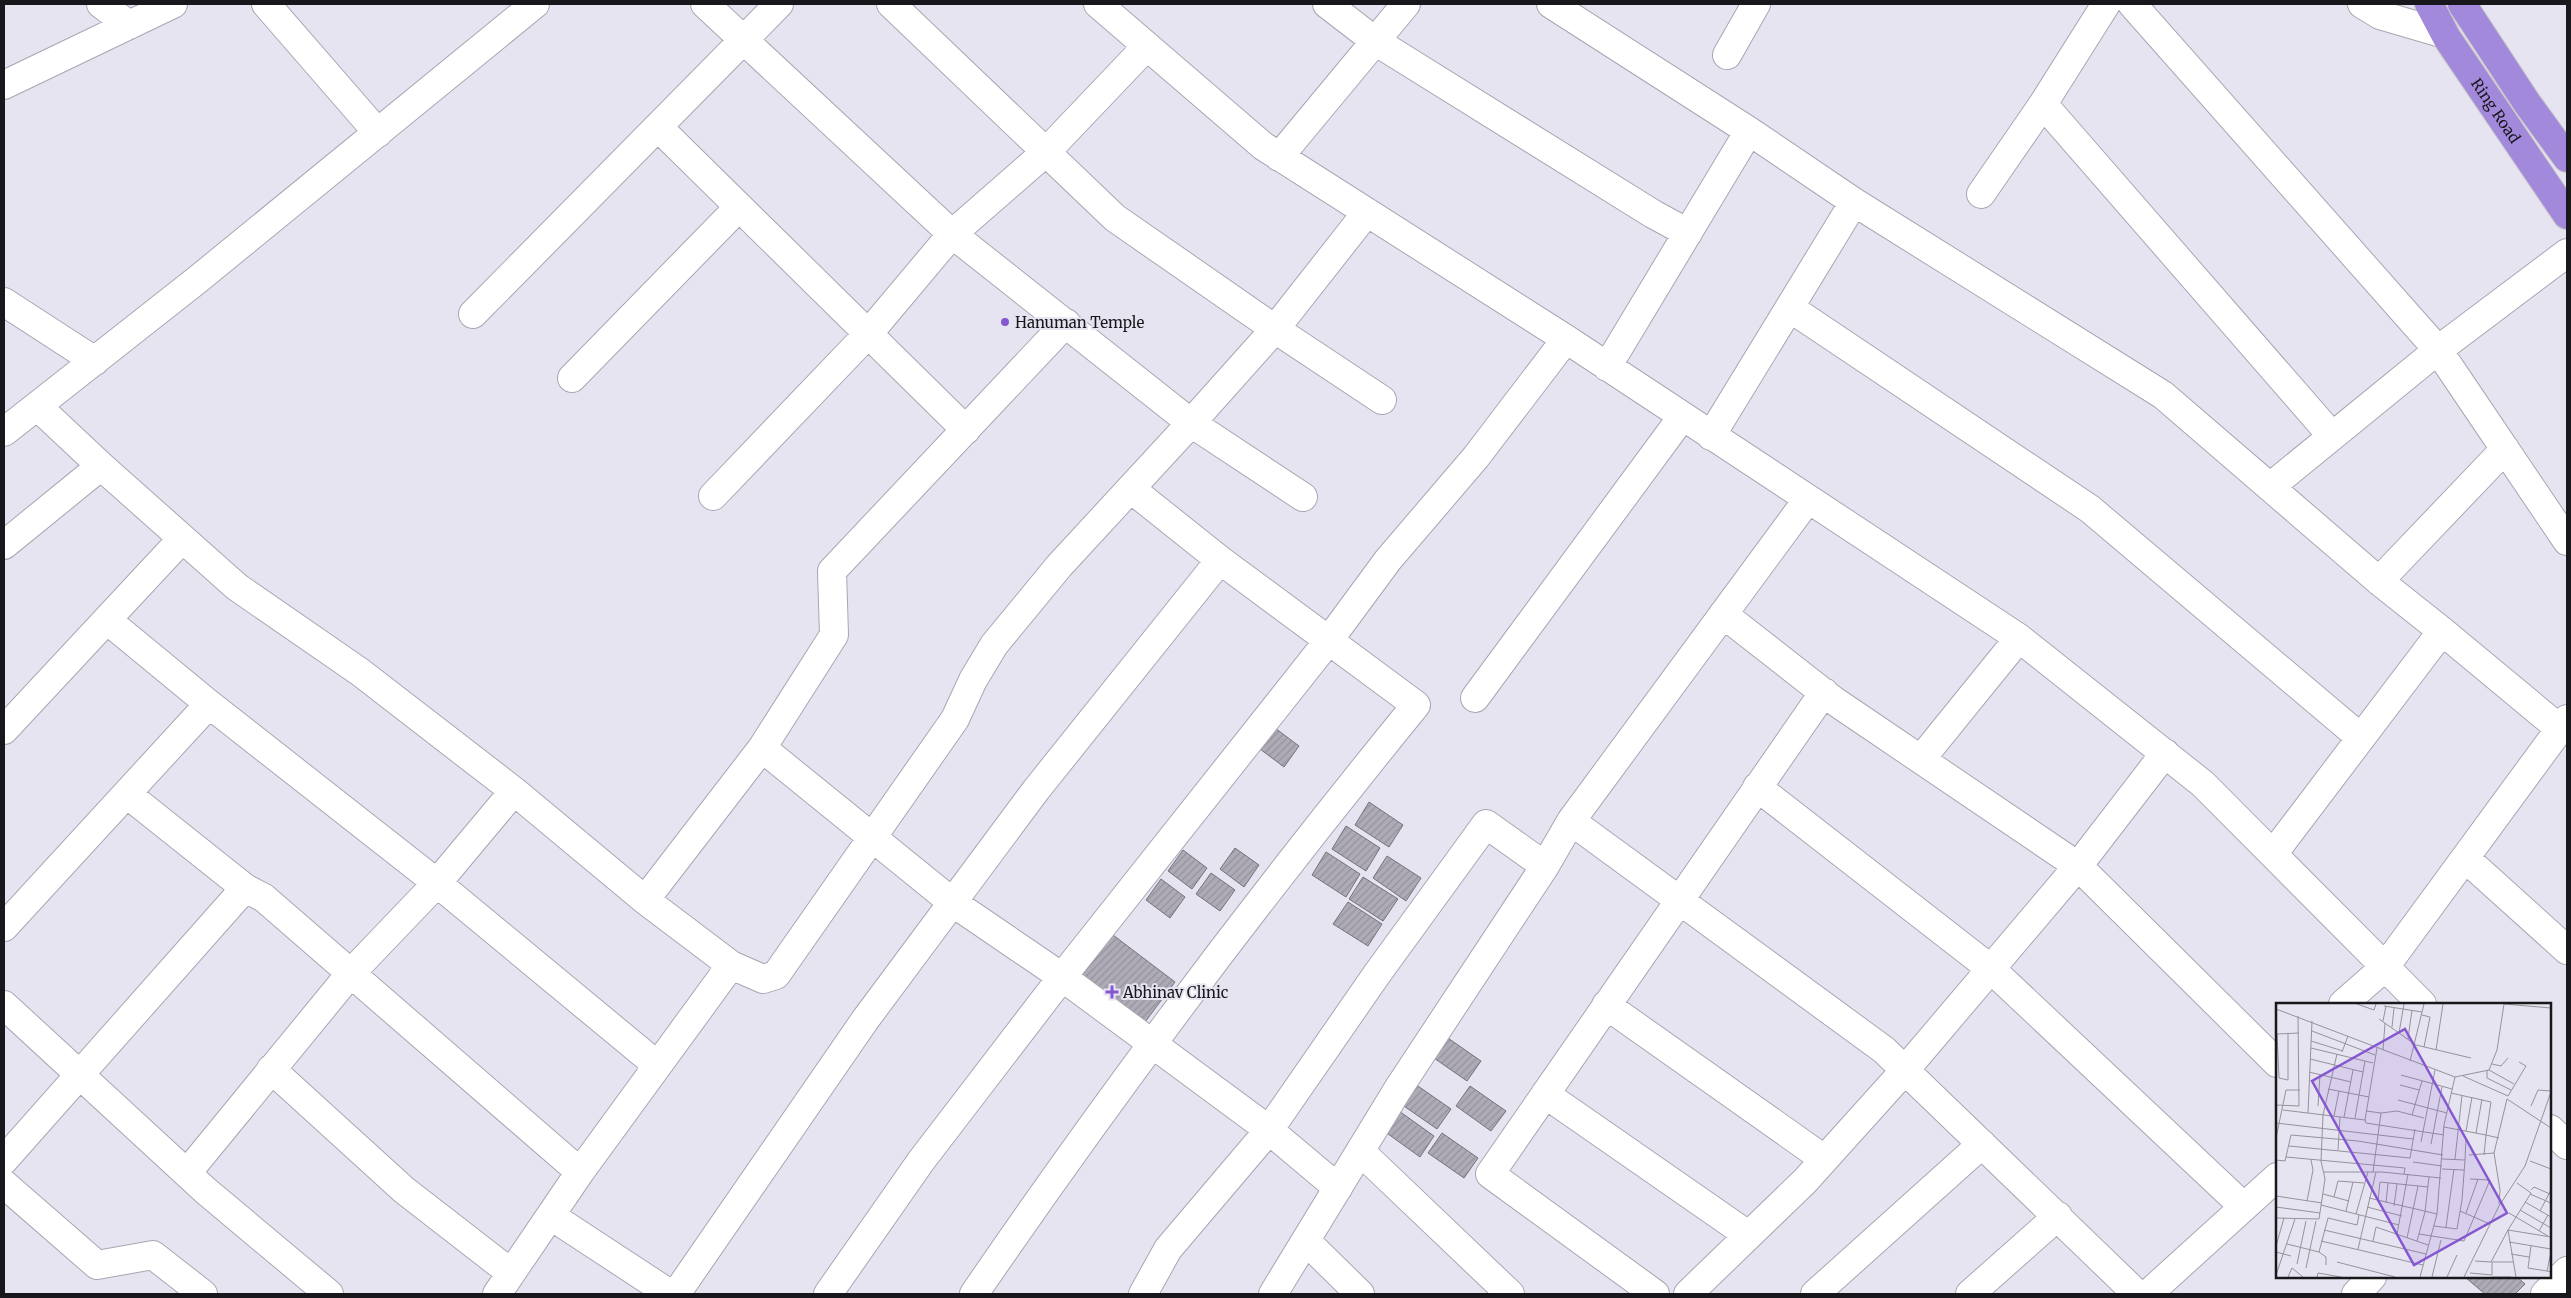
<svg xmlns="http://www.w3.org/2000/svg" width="2571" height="1298" font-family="Merriweather,serif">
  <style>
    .building { fill: url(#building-hatch); stroke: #75727e }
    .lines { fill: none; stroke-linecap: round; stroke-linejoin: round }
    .minor-casing { stroke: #a9a6b3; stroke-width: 30 }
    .highway-casing { stroke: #c8c7c8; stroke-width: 30 }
    .minor { stroke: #fff; stroke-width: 28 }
    .highway { stroke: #a389db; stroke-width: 28 }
    .poi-dot { fill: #8558d1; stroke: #e7e4f1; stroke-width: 2 }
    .labels { text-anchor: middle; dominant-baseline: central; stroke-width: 4; stroke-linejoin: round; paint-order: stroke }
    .street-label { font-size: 15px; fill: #18171b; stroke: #e7e4f1 }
    .poi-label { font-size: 15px; fill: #18171b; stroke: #e7e4f1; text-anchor: start }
    .inset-road { fill: none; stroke: #94929b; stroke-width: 1 }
    .view { fill: #8558d1; fill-opacity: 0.15; stroke: #8558d1; stroke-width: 2.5 }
    .inset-edge { fill: none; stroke: #18171b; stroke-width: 2.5 }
  </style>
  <defs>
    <pattern id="building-hatch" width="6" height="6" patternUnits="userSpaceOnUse" patternTransform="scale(1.25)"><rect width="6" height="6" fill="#aeabb7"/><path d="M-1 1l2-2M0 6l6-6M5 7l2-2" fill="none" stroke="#95929d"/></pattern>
  </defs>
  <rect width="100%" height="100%" fill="#e7e4f1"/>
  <path class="building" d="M1275,728L1299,746L1284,767L1260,749Z
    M1369,802L1403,825L1389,847L1355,825Z
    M1346,826L1380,848L1366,871L1332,849Z
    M1235,848L1259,865L1244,887L1220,869Z
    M1183,850L1207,868L1192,889L1168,871Z
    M1326,852L1360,874L1346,897L1312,875Z
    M1387,856L1421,878L1406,901L1373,878Z
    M1211,873L1235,890L1220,911L1196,894Z
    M1363,877L1398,899L1383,921L1349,899Z
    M1161,879L1185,897L1170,918L1146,900Z
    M1348,902L1382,924L1368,946L1333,924Z
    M1113,935L1175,982L1142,1026L1079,979Z
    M1445,1036L1481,1061L1467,1081L1431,1056Z
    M1415,1084L1451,1109L1437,1129L1401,1104Z
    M1470,1086L1506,1111L1491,1131L1456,1106Z
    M1399,1111L1434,1136L1420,1157L1384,1131Z
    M1442,1133L1478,1158L1464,1178L1428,1153Z
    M2465,1277H2517L2525,1284L2515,1294H2485Z"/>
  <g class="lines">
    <defs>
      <path id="minor" d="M101,4L129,25
        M266,4L378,133
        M705,4L952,234L1191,423L1303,497
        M891,4L1115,218L1275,329L1382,400
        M1098,4L1263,146L1566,339L2019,638L2203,784L2422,1004
        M1327,4L1375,41L1653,214L1688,233
        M1551,4L1749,131
        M2132,4L2438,350L2567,541
        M2362,4L2380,15L2445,34
        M1727,55L1756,4
        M4,85L173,4
        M2043,104L2332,436
        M658,127L966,430
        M1279,157L1406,4
        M1981,194L2043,104L2106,4
        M4,302L95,361
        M1790,308L2090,509L2361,738
        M473,314L779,4
        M1066,323L832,571L834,635L762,748L952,902L1062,977L1269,1130L1338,1188
        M1607,367L1749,131L1854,202L2163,395L2379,581L2442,631L2273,854
        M572,378L738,208
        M37,406L101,466L237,587L360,672L514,791L645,900L731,965L580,1172L497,1294
        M4,432L197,280L535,4
        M1711,436L1854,202
        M2270,487L2438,350L2567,253
        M713,496L868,334L952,234L1046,152L1147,46
        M4,545L101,466
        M2379,581L2505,449
        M1723,614L1833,700L2078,866L2277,1063
        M107,620L209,704L437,883L657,1065
        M2442,631L2560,729
        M1475,698L1682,417
        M4,730L182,539
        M1921,759L2019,638
        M1757,787L1991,969L2244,1207
        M127,794L245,888L264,898L580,1172
        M1571,821L1884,1050L2137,1294
        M2465,858L2567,950
        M645,900L762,748
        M4,927L209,704
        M731,965L763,979L776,975L955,719L973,680L994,645L1059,566L1191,423L1275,329L1367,212
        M2343,1004L2385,967L2567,719
        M4,1005L206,1191L329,1294
        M1606,1005L1824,1159
        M271,1069L404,1190L511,1273
        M1545,1094L1748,1235
        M2550,1129L2567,1145
        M1361,1152L1510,1294
        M4,1160L245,888
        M187,1173L350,974L437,883L514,791
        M4,1184L97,1265L153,1255L203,1294
        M551,1216L670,1294
        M1306,1241L1360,1294
        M676,1294L865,1020L1036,790L1220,560
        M828,1294L921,1161L1062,977L1329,640L1388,560L1476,457L1566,339
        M974,1294C1113,1091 1261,895 1416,705L1220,560L1131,489
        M1143,1294L1168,1249L1269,1130L1377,974L1486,824L1545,866
        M1273,1294L1398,1089L1545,866L1571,821L1808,499
        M1655,1294L1490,1174L1824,692
        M1688,1294L1805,1181L1905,1070L2078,866L2165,753
        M1815,1294L1982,1144
        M1970,1294L2058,1216
        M2148,1294L2277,1177
        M2356,1294L2372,1277
        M2545,1294L2567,1271"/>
      <g id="highway">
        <path id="s1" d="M2429,4L2447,38L2567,215"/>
        <path d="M2462,4L2527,103L2567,158"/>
      </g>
    </defs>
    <use href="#minor" class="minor-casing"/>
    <use href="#highway" class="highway-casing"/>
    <use href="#minor" class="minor"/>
    <use href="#highway" class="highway"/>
  </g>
  <g class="poi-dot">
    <circle cx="1005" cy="322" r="5"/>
    <path d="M1109.5 984.5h5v5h5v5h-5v5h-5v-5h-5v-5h5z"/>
  </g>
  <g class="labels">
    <g class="street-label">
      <text stroke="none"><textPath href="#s1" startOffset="126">Ring Road</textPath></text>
    </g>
    <g class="poi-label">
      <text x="1015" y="322">Hanuman Temple</text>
      <text x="1123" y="992">Abhinav Clinic</text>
    </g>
  </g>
  <g transform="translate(2276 1003)">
    <rect width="275" height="275" fill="#e7e4f1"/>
    <path class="inset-road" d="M81,1L98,7L100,1M228,1L275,5M108,3L146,9M0,6L179,74L213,67L221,47L228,1M146,12L154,14L148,44M103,16L140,42L195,55M107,18L110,3M116,24L118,5M36,28L99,52M123,30L128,1M1,31L3,75L12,77V31M1,31L23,30M132,36L136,7M35,38L67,48M35,45L97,60M107,47L109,20M160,47L167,1M66,49L72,33M34,56L87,69M134,58L148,1M216,61L225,63L232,55M211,67V75L235,87M213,67L238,81M33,69L75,79M125,72L176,86M187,73L232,93L250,63L243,59M124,82L143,87M52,86L93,94M122,97L171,110M0,102L23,103L22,13M42,103L44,72M255,103L262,87L275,88M7,107L89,117L101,45M90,108L105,110M32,110L36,18M136,112L146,78M58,113L63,88M68,114L77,67M79,115L89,58M89,117L90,120L168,132M0,120L137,136M168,124L210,132L215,99L175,90M190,128L196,94M200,130L206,96M0,135L10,87H24M145,139L159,67M155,141L166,84M13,143L134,155L139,126M62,147L64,114M218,150L224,187L223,201M193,152L218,150L231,96L275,125M208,152L210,132L223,135M10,154L129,165L128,171M179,156L186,92M0,157L9,158L15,132L82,138L167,152M189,157L190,135M254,158L275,166M137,159L166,163M166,166L188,167M48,169H106L165,175M97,169L105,110L121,108L148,115M241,180L255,190L232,227L275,234M255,187L258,184L274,191M47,191L73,198M254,191L275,200M0,193L46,200M58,194L62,178L88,180M93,195L161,211M31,198L37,167L35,157M102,198L104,179L152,184M249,199L275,214M110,200L112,180M45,202L123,222M118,203L121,181M0,204L44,210M91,204L126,213M244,207L275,225M70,208L77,179M184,208L214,221M264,208L275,187M190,210L202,176M233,210L272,233M80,211L92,169M0,215L43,216L49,176L45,158L47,112L61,51M158,223L181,226L186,197L189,157L166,156M170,224L178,166M48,227L150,251M263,228L272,212M121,231L132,171M143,231L188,238L214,177L194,176M131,235L142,183M45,238L147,262M97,238L100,224L152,242M141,238L149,209L153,174M233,239L275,246M11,241L43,249L52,215L81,222L83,212M0,243L8,215M255,243L252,265L271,268M82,246L100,169M0,249L15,253M43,249L50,254V262M275,249L271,268L275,269M235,251L253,254M199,258L215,259L232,227L240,274M61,259L119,274M216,259H237M21,261L30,218M30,265L40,218M194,270L216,272V259M0,272L19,216M12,274L16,265L27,274M41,274L42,270L65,274M144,274L161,211L168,122L179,74M156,274L165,237M171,274L181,252M188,274L223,203L249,163L275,89M216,274H235"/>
    <path class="view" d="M129,26L231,210L138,262L36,78Z"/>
    <rect width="275" height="275" class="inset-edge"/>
  </g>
  <rect width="2571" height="1298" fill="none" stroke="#18171b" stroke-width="10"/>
</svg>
